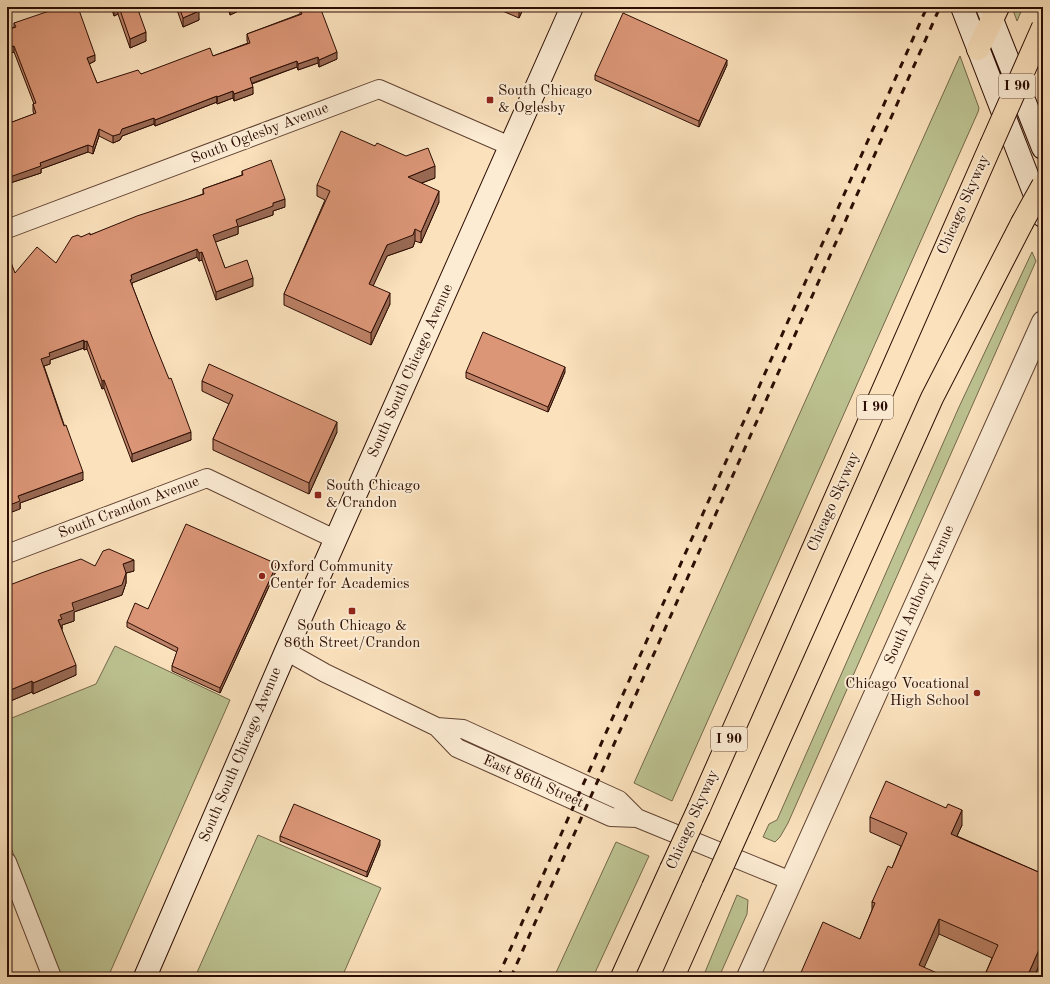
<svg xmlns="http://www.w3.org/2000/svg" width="1050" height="984" font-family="'Old Standard TT',serif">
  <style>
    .green { fill: #bdc392; stroke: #74684a }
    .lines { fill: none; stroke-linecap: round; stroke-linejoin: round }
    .minor-casing { stroke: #604232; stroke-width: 20 }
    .tertiary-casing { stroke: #604232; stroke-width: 24 }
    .secondary-casing { stroke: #2c0d03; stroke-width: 24 }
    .motorway-casing { stroke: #2c0d03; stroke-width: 24 }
    .minor { stroke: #fcecd4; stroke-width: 18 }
    .tertiary { stroke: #fcecd4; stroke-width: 22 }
    .secondary { stroke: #fcecd4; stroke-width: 22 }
    .motorway { stroke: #fbe2bd; stroke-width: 22 }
    .rail { stroke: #2c0d03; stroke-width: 3; stroke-dasharray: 7 7; stroke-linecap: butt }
    .motorway-bridge-casing { stroke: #2c0d03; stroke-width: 24; stroke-linecap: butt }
    .motorway-bridge { stroke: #fbe2bd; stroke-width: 22 }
    .wall { fill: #bc8166; stroke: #2c0d03 }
    .shaded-wall { fill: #996953; stroke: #2c0d03 }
    .building { fill: #db9677; stroke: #2c0d03 }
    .poi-dot { fill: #8f2418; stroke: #fcecd4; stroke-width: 1.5 }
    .labels { text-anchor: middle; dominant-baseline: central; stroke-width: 4; stroke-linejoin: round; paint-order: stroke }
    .shield { fill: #fcecd4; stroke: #6a5042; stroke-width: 1 }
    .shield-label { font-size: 14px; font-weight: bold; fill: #2c0d03 }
    .poi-label { font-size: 15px; fill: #2c0d03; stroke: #fcecd4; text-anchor: start }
    .street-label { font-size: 15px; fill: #2c0d03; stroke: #fcecd4 }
  </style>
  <rect width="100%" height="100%" fill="#fbe2bd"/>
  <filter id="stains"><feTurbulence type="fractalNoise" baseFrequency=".005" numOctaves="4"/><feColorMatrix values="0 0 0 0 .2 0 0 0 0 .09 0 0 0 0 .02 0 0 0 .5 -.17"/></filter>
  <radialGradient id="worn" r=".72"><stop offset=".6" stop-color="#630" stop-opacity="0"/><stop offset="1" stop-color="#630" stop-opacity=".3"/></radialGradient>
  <path class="green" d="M1015,7H1023L1017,21L1013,10Z
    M960,56L979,108L978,112L672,801L634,783Z
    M1032,252L1036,261L788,823L780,837L775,842L763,837L769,824L777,820L959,407Z
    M115,646L230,700L108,977H60L7,837V720L96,684Z
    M258,835L381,888L342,977H195Z
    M616,842L649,856L593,977H554Z
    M737,895L748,900L747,914L719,977H703Z"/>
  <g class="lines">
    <defs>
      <path id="minor" d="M7,229L379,89L510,146
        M7,554L207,478L337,540
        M286,651L325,673L437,727
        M637,818L619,800L463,729L437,727L457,748L611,817L637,818L791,881
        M7,862L52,977"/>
      <path id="tertiary" d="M748,977L1043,322"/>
      <path id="secondary" d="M962,7L1043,216
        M987,7L1043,148
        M145,977L286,651L572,7"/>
      <path id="motorway" d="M978,49L998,7
        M699,808L991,145
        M740,827L932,398L1022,223
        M622,977L671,869
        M673,977L713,887"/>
    </defs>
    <use href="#minor" class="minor-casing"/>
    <use href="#tertiary" class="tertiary-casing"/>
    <use href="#secondary" class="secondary-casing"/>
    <use href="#motorway" class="motorway-casing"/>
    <use href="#minor" class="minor"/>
    <use href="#tertiary" class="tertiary"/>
    <use href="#secondary" class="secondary"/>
    <use href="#motorway" class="motorway"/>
    <path class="rail" d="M498,977L927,7
      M511,977L940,7"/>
    <defs>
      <path id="motorway-bridge" d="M991,145L1043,27
        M1022,223L1043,185
        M671,869L699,808
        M713,887L740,827"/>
    </defs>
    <use href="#motorway-bridge" class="motorway-bridge-casing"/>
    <use href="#motorway-bridge" class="motorway-bridge"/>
  </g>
  <path class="wall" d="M111,7H138H137L146,41L130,48L118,14L114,16Z
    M176,7H197L199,20L183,27Z
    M228,7H247L230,15Z
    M493,7H524L519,18Z
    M300,10L337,59L319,67L318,63L298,70L297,67L252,84L253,94L234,101L233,98L217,104V102L155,126L154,124L122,136L120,140L113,143L99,136L93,154L88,152L41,169V173L7,184V124L34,114L33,111V104H34L14,52L11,53L7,43V30L14,27V23L74,12L95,61L89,64L97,83L141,74L213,56L248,43L247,41V34L300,14Z
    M727,65L699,127L595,80V75Z
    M375,146L435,178L422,183L439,202L421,243L415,241L413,247L387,256L373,285L390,304L371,345L284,305V294L325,200L317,196V185Z
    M242,171L285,207L273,211V215L238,227V234L215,242L225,268L253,286L216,300L202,260L199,261L197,257L132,283V285L191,440L132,462L104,388L102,389L87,349L84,350V348L50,360V364L44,366L83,480L20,503V509L15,273L56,263L81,237L90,235L203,194V189L242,175Z
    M466,372H565L548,412L466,378Z
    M202,381L337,432L309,494L213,450V439L229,404L202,391Z
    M95,566L134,571L126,573V583L122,595L74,612V621L62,625V630L76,675L33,694L32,692L8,702L7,699V586Z
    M277,569L220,693L172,671V666L177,652L127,627V622L148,609Z
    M946,808L962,825L957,836L1043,874V966L1041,961L1034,977H984L992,958L939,934L860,939L872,910V902L892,868L901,846L870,832V817Z
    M280,836L380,845L367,877L280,841Z"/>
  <path class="shaded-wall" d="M114,7H118V14L114,16Z
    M230,7H247L230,15Z
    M519,7H524L519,18Z
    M199,11V20L183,27V18Z
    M146,32V41L130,48V39Z
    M14,46V52L11,53V47Z
    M337,52V59L319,67V60Z
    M95,55V61L87,65V58Z
    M318,57V63L298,70V64Z
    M727,60V65L699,127V121Z
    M297,61V67L250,84V78Z
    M253,87V94L234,101V94Z
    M233,91V98L217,104V97Z
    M217,96V102L155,126V120Z
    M154,118V124L122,136L120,140L113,143V136L122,129Z
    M99,129V136L93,154V147Z
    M88,145V152L41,169V173L7,184V178L40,163Z
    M435,166V178L408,188V177Z
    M439,191V202L421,243V232Z
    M285,199V207L273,211V215L238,227V234L213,243V235L236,220L273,203Z
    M415,229V241L413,247L387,256L369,295V284L387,245Z
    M197,249V257L132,283V287L130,288L131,275Z
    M202,252V260L199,261V253Z
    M253,278V286L216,300V292Z
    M390,293V304L371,345V333Z
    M84,340V348L50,360V364L41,367V359L49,353Z
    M87,341V349L84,350V342Z
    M565,367V372L548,412V407Z
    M104,380V388L102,389V381Z
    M337,422V432L309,494V483Z
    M191,432V440L132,462V454Z
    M83,472V480L20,503V509L7,514V506L18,496Z
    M134,560V571L126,573V583L122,595L74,612V621L62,625V629L58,620L60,615L72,603L123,564Z
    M277,564V569L220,693V688Z
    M76,665V675L33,694V683Z
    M32,681V692L8,702V691Z
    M962,810V825L951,849V834Z
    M380,840V845L367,877V872Z
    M939,919V934L920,977L919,965Z
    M1041,945V961L1034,977H1027Z"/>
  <path class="building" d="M61,7H72L74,12L79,10L95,55L87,58L97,83L138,70L141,74L210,48L213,56L250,43L247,34L302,14L300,10L308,7H320L337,52L319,60L318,57L298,64L297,61L250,78L253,87L234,94L233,91L217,97V96L155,120L154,118L122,129L120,134L113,136L99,129L93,147L88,145L40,163L41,166L7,178V124L36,113L33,104L36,103L14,46L11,47L7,36V30L16,27L14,23Z
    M119,7H137L146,32L130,39Z
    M179,7H197L199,11L183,18Z
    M623,13L727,60L699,121L595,75Z
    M341,131L375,146L377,143L406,156L428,148L435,166L408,177L439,191L421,232L415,229L413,235L387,245L369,284L390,293L371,333L284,294L330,191L317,185Z
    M271,160L285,199L273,203V206L236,220L238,226L213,235L225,268L247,260L253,278L216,292L202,252L199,253L197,249L131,275L132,279L130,280L152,337L169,379L171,378L191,432L132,454L104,380L102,381L87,341L84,342V340L49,353L50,356L41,359L64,426L66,425L83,472L18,496L20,501L7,506V261L10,260L15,273L37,247L56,263L72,237L78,235L81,237L90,233V235L137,216L204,194L203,189L243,175L242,171Z
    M483,332L565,367L548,407L466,372Z
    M209,364L337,422L309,483L213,439L233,395L202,381Z
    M186,524L277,564L220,688L172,666L178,648L127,622L135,603L148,609Z
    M109,549L134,560L123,564L126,573L122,585L72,603L74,610L60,615L62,619L58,620L76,665L33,683L32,681L8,691L7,688V586L44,572L81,559L95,566L103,551Z
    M886,781L946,808L948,804L962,810L951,834L1043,874V941L1042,942H1043V951L1041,945L1027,977H984L998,945L939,919L919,965L946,977H799L823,922L860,939L875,903L872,902L888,866L892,868L907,833L870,817Z
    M294,804L380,840L367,872L280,836Z
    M7,965L11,977H7Z"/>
  <g class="poi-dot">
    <rect x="486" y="96" width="8" height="8" rx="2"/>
    <rect x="314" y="491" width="8" height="8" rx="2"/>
    <circle cx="262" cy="576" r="4"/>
    <rect x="348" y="607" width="8" height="8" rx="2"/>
    <circle cx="977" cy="693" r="4"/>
  </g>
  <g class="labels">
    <g class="shield">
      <rect x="999" y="74" width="36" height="24" rx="3"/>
      <rect x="857" y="395" width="36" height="24" rx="3"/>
      <rect x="711" y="727" width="36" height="24" rx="3"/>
    </g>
    <g class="shield-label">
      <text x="1017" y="86">I 90</text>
      <text x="875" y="407">I 90</text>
      <text x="729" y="739">I 90</text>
    </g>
    <g class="poi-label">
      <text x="498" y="91">South Chicago<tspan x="498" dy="17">&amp; Oglesby</tspan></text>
      <text x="326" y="486">South Chicago<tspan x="326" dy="17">&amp; Crandon</tspan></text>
      <text x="270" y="567">Oxford Community<tspan x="270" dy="17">Center for Academics</tspan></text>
      <text x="352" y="626" text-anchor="middle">South Chicago &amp;<tspan x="352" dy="17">86th Street/Crandon</tspan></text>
      <text x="969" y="684" text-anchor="end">Chicago Vocational<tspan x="969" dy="17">High School</tspan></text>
    </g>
    <g class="street-label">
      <text transform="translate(260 134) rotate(-21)">South Oglesby Avenue</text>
      <text transform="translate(964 205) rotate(-66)">Chicago Skyway</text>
      <text transform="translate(411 371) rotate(-66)">South South Chicago Avenue</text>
      <text transform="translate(834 502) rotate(-66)">Chicago Skyway</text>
      <text transform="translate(129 508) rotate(-21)">South Crandon Avenue</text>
      <text transform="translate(920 595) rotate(-66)">South Anthony Avenue</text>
      <text transform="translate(241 755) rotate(-67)">South South Chicago Avenue</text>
      <text transform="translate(533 782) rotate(24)">East 86th Street</text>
      <text transform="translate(693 820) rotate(-66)">Chicago Skyway</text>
    </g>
  </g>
  <rect width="1050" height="984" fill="none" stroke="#fbe2bd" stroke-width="24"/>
  <rect x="8" y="8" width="1034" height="968" fill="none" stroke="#2c0d03" stroke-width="2"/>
  <rect x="12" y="12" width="1026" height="960" fill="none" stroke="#2c0d03"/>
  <rect width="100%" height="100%" filter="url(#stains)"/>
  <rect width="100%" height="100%" fill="url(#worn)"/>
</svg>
